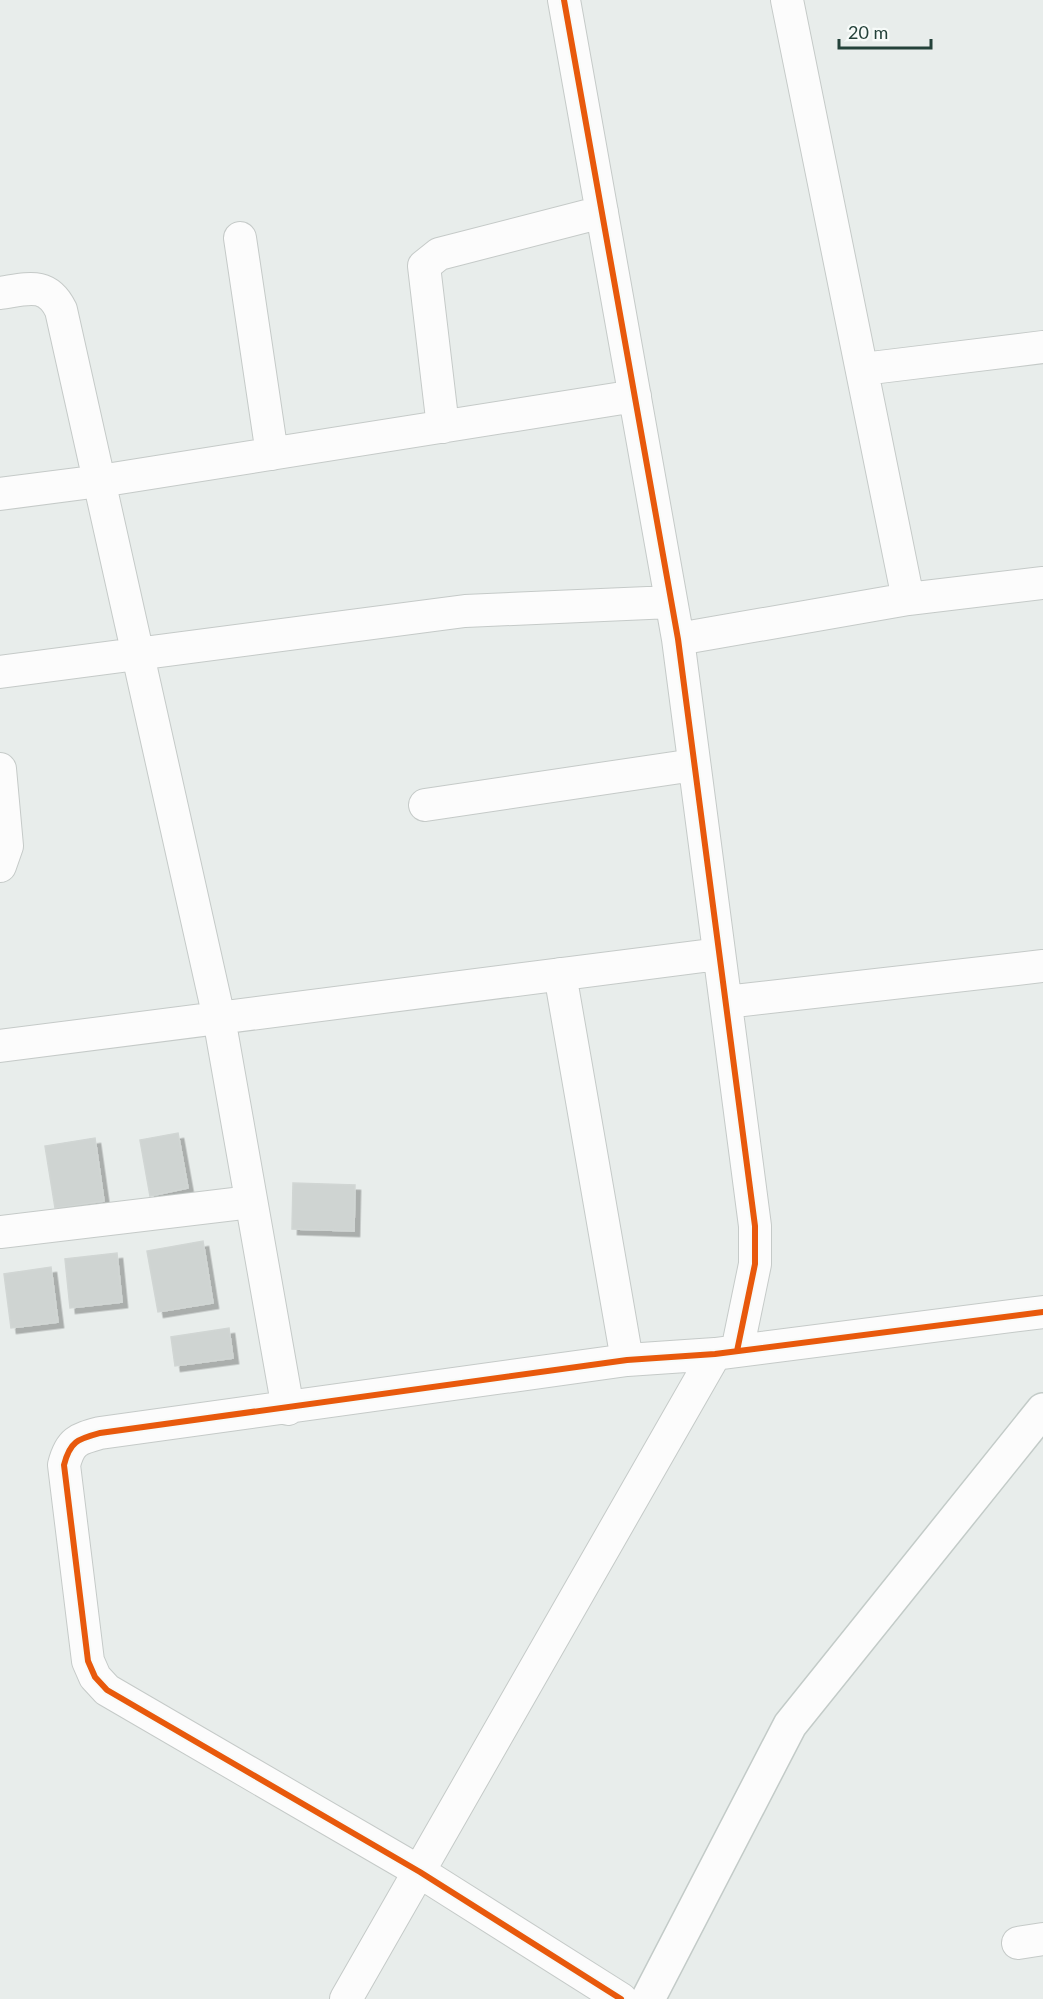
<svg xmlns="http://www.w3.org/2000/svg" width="1043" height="1999" font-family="Lato,sans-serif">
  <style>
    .building { fill: #cfd4d2; stroke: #d1d6d4; stroke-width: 1.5; filter: url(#shadow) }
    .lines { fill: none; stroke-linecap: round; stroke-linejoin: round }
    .street-casing { stroke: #c5cac8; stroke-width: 34 }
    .secondary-casing { stroke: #c3cbc8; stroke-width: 36 }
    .street { stroke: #fcfcfc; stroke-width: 32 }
    .secondary { stroke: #fcfcfc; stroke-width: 33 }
    .cycleway-casing { stroke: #f7fbf9; stroke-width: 10 }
    .cycleway { stroke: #e8590c; stroke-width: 6 }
  </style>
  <defs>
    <filter id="shadow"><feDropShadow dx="5.5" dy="5.5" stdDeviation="0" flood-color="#0004"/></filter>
  </defs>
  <rect width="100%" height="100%" fill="#e8edeb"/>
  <path class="building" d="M178,1133L188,1188L150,1196L140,1140Z
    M95,1138L104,1201L55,1208L45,1146Z
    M293,1183L355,1185L354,1231L292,1229Z
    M203,1241L213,1303L158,1312L147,1251Z
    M117,1253L122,1302L70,1308L65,1259Z
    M51,1267L58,1322L11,1328L4,1274Z
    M229,1328L233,1358L175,1366L171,1337Z"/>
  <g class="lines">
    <defs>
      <path id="street" d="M564,0L678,639L755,1226V1264L737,1351
        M787,0L908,599
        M240,238L272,454
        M0,293C27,289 47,281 61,310L219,1018L288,1409
        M863,369L1043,347
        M443,427L424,266L439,254L602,212
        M0,494L100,481L635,396
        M678,639L908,599L1043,583
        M0,672L465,611L671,602
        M0,769L7,846L0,866
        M425,805L694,765
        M560,974L627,1360
        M726,1002L1043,966
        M0,1046L719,954
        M0,1232L251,1202
        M1018,1943L1043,1939
        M346,1999L715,1354
        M621,1999L420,1872L107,1690L95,1677L88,1661L64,1465C70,1441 78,1439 100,1433L627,1360L715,1354L1043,1312"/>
      <path id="secondary" d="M648,1999L790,1725L1043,1410"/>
    </defs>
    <use href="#street" class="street-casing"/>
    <use href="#secondary" class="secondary-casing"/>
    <use href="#street" class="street"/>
    <use href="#secondary" class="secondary"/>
    <defs>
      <path id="cycleway" d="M564,0L678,639L755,1226V1264L737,1351
        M621,1999L420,1872L107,1690L95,1677L88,1661L64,1465C70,1441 78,1439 100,1433L627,1360L715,1354L1043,1312"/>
    </defs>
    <use href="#cycleway" class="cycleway-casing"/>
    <use href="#cycleway" class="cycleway"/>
  </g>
  <path d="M839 39v9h92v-9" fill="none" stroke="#24423a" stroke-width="3"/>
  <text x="848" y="39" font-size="18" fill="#24423a" stroke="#f7fbf9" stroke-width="4.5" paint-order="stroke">20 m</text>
</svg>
